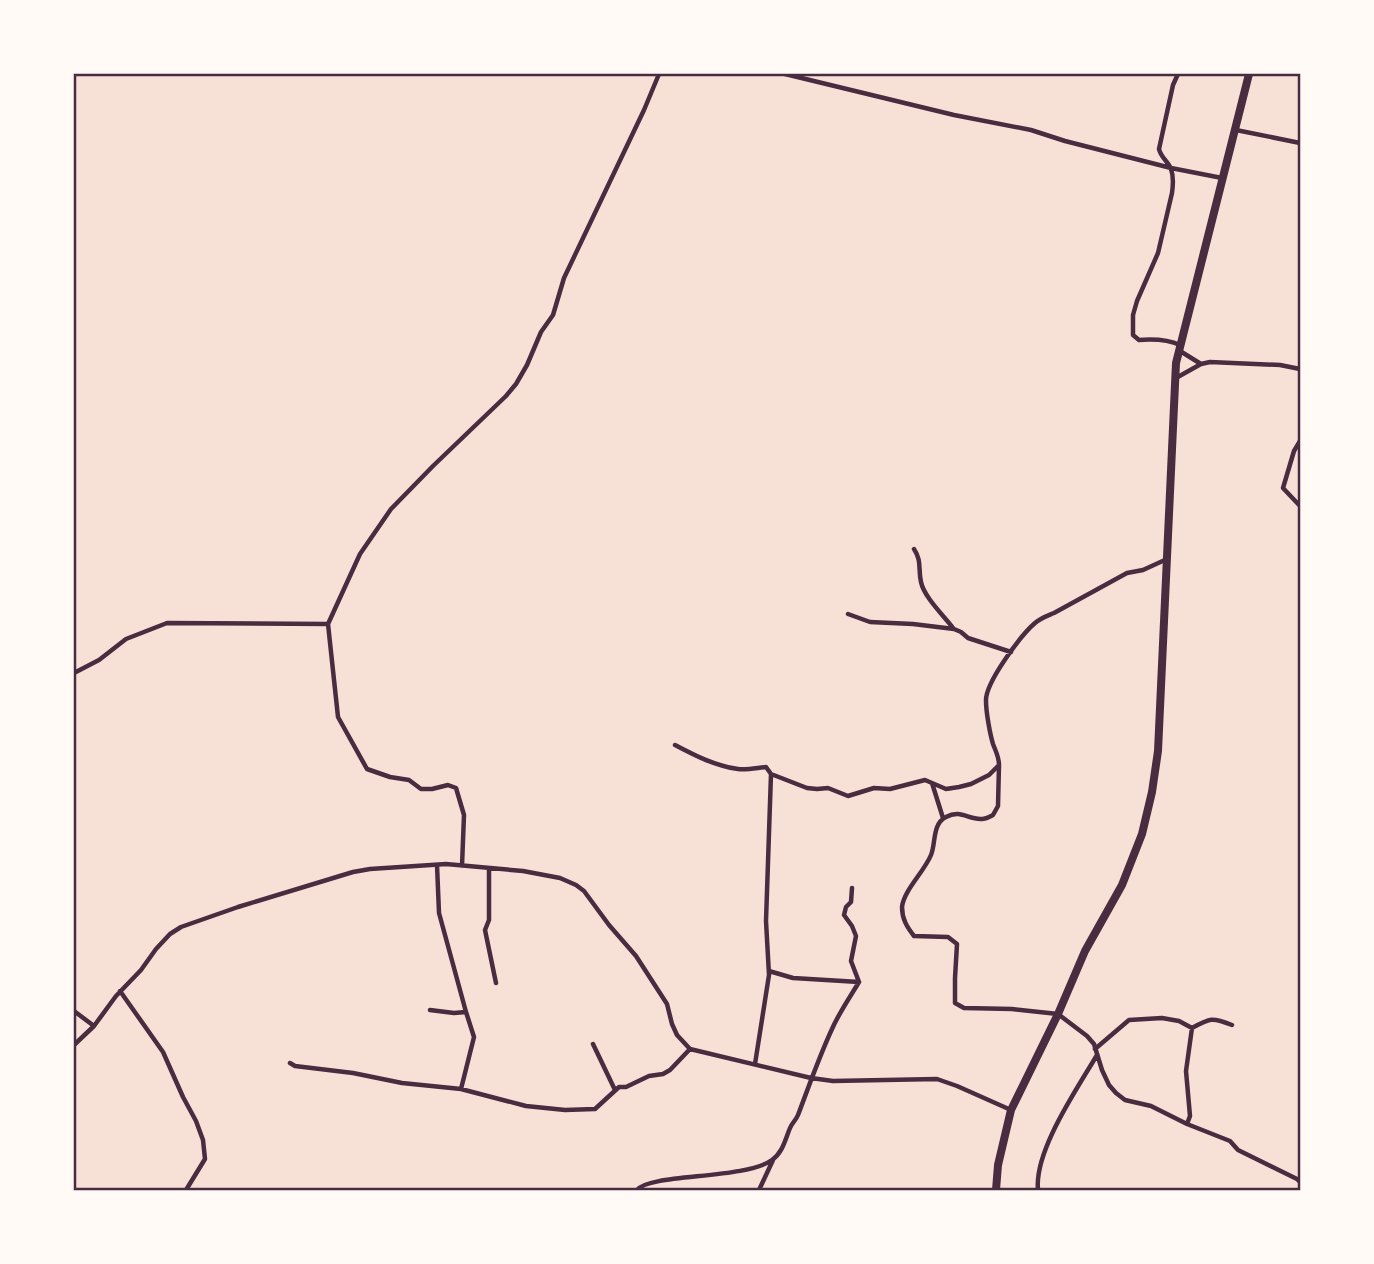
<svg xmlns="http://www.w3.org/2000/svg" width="1374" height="1264" font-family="Quicksand,sans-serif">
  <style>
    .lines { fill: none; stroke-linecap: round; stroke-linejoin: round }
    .minor { stroke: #4a2c40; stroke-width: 4.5 }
    .primary { stroke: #4a2c40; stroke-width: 8 }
    .neatline { fill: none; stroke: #4a2c40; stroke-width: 2.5 }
  </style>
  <rect width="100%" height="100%" fill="#f7e1d7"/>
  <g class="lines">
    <path class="minor" d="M785,74L954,115L1031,130L1065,141L1171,168L1222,178
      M1178,74L1173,85L1159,149C1161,158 1168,161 1171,169C1174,177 1173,186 1172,193L1158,253L1137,301L1133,315V335L1139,340C1153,339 1167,339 1180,345
      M1236,130L1300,143
      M1180,351L1201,364
      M1176,378L1201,364L1210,362L1280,365L1300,369
      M1300,441L1294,451L1283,488L1300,506
      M914,549C922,561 918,569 921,582C924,597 944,616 953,628
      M848,614L870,622L913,624L954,629L961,632L968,638L1011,652
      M74,673L99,660L126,639L167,623L328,624
      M675,745C694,755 715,766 738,769C747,770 756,768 766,767L771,774L766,921L769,975L755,1064
      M999,765L998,806L993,815C989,817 986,819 982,819C968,820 961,809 946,817C932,824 936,843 931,855C924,872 904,890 902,907C902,919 907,927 914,936L948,937L957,944L955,978V1003L964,1008L1012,1009L1058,1014L1087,1036L1094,1044L1102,1070L1109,1085L1116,1093L1125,1100L1151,1106L1187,1124L1230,1141L1238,1150L1297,1179L1300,1182
      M771,774L807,788L817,789L828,788L848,796L874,788L890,789L925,780L946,789L959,787L971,784L989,775L999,765C999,757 996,752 993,744C990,734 986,712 986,701C985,683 1021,635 1035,623C1041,618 1047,616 1054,613L1127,573L1143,570L1167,559
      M932,783L943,818
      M437,865L439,913L466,1012L474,1037L461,1089
      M462,866L464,815L456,788L448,785L432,789H421L409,780L390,777L367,769L338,717L328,624L360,554L391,509L433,466L506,396L516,384L527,365L541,332L553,315L564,278L644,110L659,74
      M489,869V920L485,930L496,983
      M852,888L851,902L846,907L844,915L852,926L856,936L851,961L859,982
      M120,991L163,1052L183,1097L196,1121L203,1140L205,1159L186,1190
      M430,1010L454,1013L466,1012
      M74,1011L94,1026
      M1192,1028C1210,1018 1212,1017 1232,1025
      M593,1044L615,1090
      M74,1045L94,1026L116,996L141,970L156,949L170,934L181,927L238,907L353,872L370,869L446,864L523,871L560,878L576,885L584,891L609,925L636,956L667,1004L672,1024L677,1035L690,1049L811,1078L833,1081L937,1079L957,1086L1011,1110
      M1095,1049L1129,1020L1162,1018L1179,1021L1192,1028
      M290,1063L295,1066L353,1073L402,1083L461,1089L526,1106L565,1110L595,1109L619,1087H626L649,1076L663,1074L670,1070L690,1049
      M1187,1124L1190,1116L1186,1071L1192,1028
      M637,1190C650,1173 744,1180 772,1160C783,1152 785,1140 790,1128C792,1123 796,1120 798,1115C809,1086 819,1057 832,1029C839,1013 850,997 859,982L793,978L769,971
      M759,1190L773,1160
      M1038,1190C1034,1151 1077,1089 1097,1055"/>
    <path class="primary" d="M996,1190L998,1165L1011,1110L1058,1014L1085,951L1122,885L1142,834L1152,792L1158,751L1176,363L1249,74"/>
  </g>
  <rect width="1374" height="1264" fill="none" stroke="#fffaf5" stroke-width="150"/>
  <rect x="75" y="75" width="1224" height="1114" class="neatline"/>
</svg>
